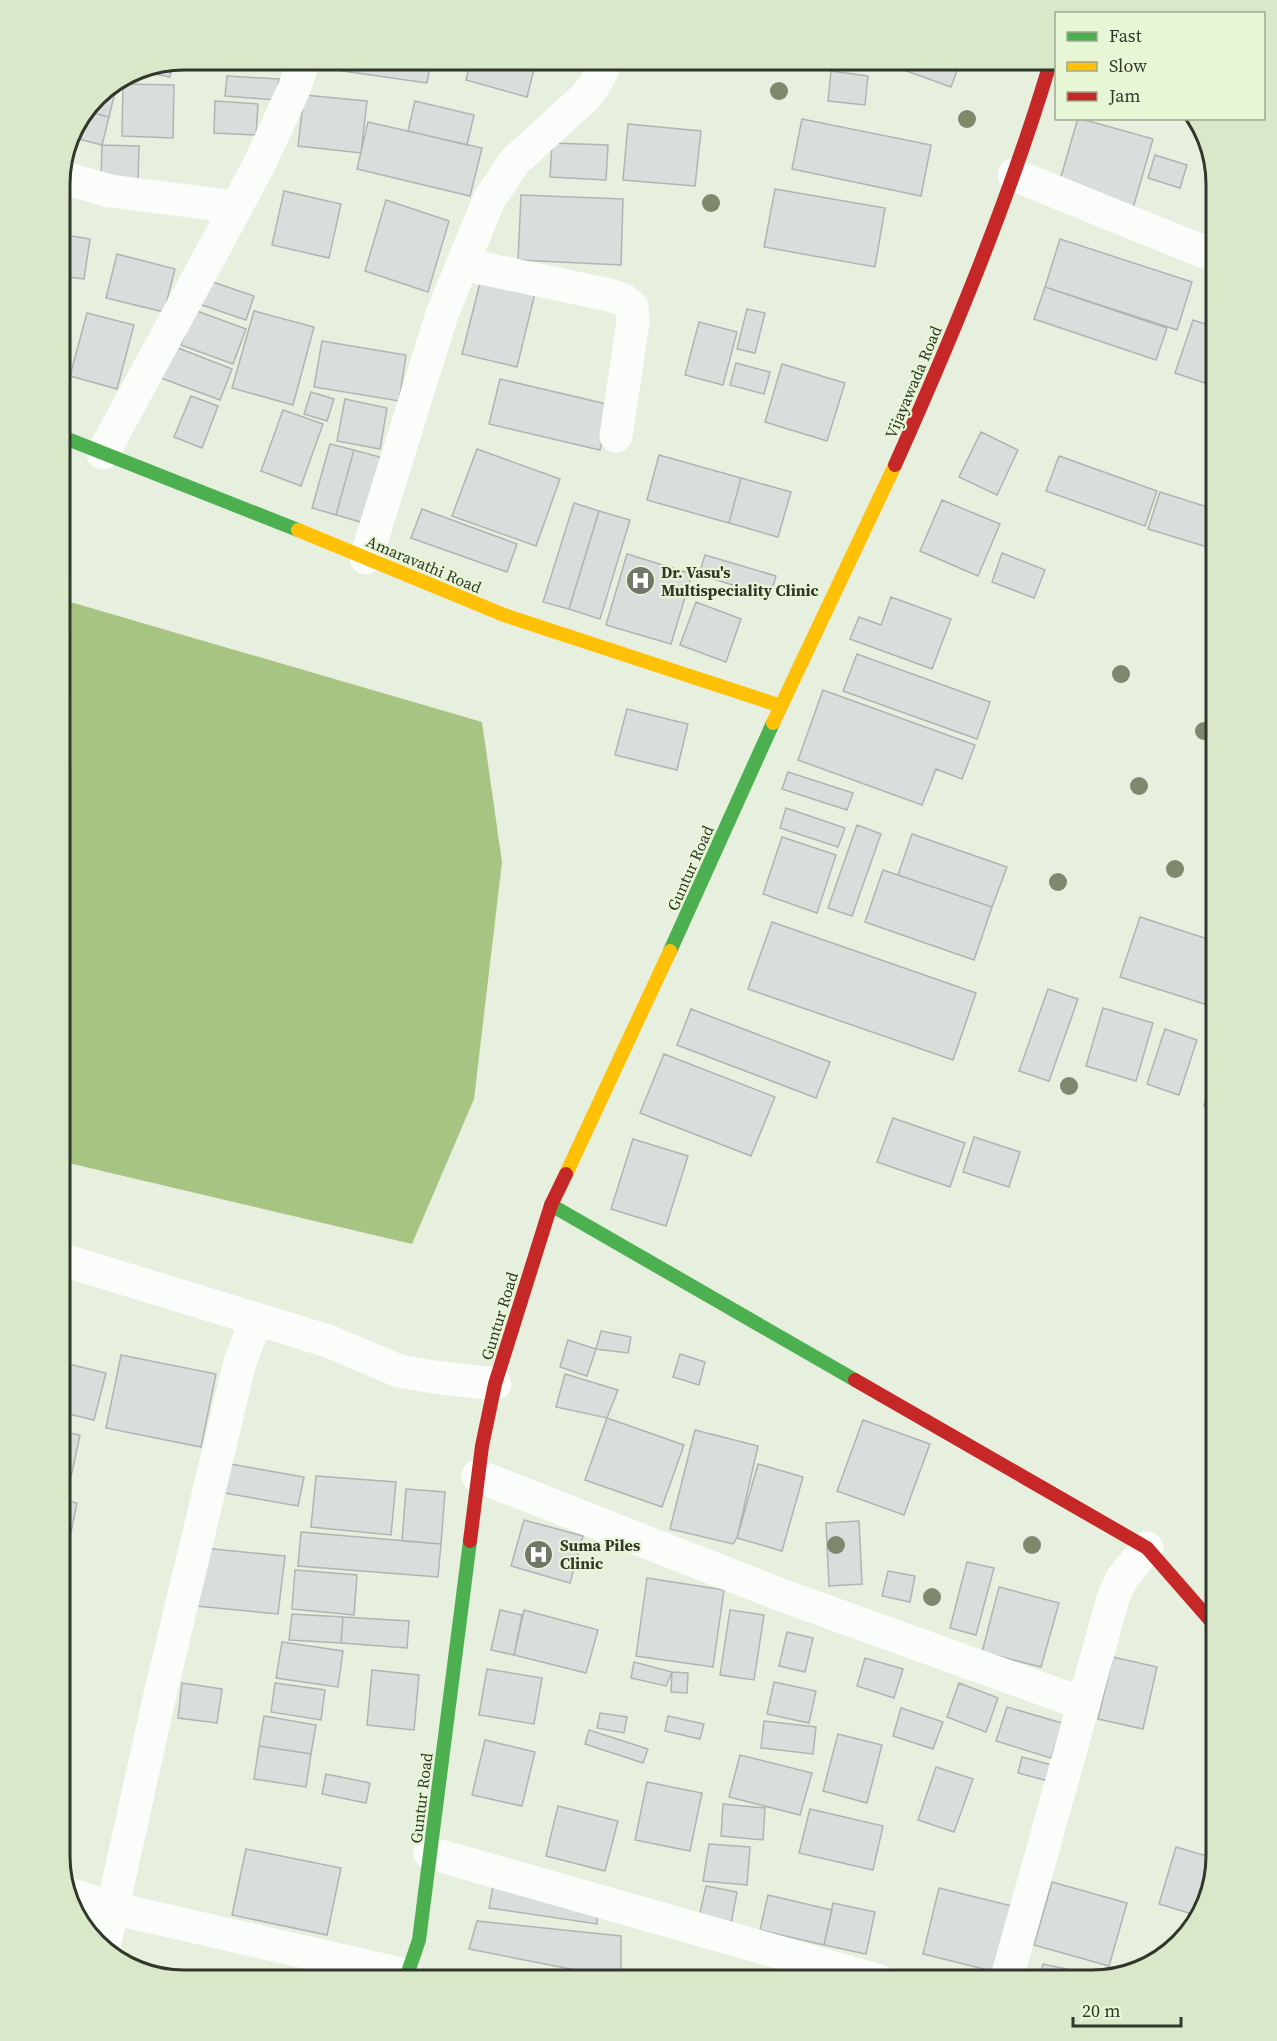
<svg xmlns="http://www.w3.org/2000/svg" width="1277" height="2041" font-family="'Source Serif 4',serif">
  <style>
    .water { fill: #a7c482 }
    .building { fill: #d7dedc; stroke: #aeb5b3; stroke-width: 1.5 }
    .lines { fill: none; stroke-linecap: round; stroke-linejoin: round }
    .street { stroke: #fbfdfa; stroke-width: 33 }
    .fast { stroke: #4caf50; stroke-width: 14 }
    .slow { stroke: #ffc107; stroke-width: 14 }
    .jam { stroke: #c62828; stroke-width: 14 }
    .tree { fill: #7d896d }
    .labels { text-anchor: middle; dominant-baseline: central; stroke-width: 4.5; stroke-linejoin: round; paint-order: stroke }
    .street-label { font-size: 16px; fill: #31372a; stroke: #e7f7d6 }
    .poi-label { font-size: 16px; font-weight: bold; fill: #31372a; stroke: #e7f7d6; text-anchor: start }
    .rim { fill: none; stroke: #31372a; stroke-width: 3 }
  </style>
  <rect width="100%" height="100%" fill="#e7efde"/>
  <path class="water" d="M60,599L482,722L502,862L474,1099L412,1244L60,1161Z"/>
  <path class="building" d="M239,60H286V65Z
    M330,60H431L427,83L329,69Z
    M471,60H516L535,65L527,97L466,80Z
    M679,60H706L705,69L679,66Z
    M876,60H961L951,87Z
    M173,62L170,77L136,70L137,69Z
    M831,71L868,76L865,105L828,101Z
    M227,76L279,79L277,100L225,96Z
    M123,84L174,85L173,138L122,136Z
    M110,87L116,88L109,117L86,111L97,96Z
    M304,95L367,101L361,153L298,146Z
    M215,101L258,104L256,135L214,133Z
    M415,101L474,115L467,145L408,131Z
    M86,111L109,117L102,145L71,137L73,130Z
    M1078,118L1153,139L1133,208L1058,187Z
    M802,119L931,145L921,196L792,169Z
    M368,122L482,148L470,196L357,169Z
    M628,124L701,131L695,186L623,180Z
    M552,143L608,145L606,180L550,177Z
    M102,145L139,146L138,183L101,182Z
    M1155,155L1187,165L1180,188L1148,178Z
    M775,189L885,208L875,267L764,247Z
    M284,191L341,204L329,258L272,245Z
    M521,195L623,199L621,265L518,260Z
    M386,200L449,221L428,292L365,271Z
    M60,234L90,239L84,279L60,276Z
    M1060,239L1192,282L1177,330L1045,287Z
    M117,254L175,269L164,312L106,298Z
    M481,279L535,293L517,367L462,354Z
    M207,280L254,296L246,320L199,304Z
    M1045,287L1167,328L1156,360L1034,319Z
    M747,309L765,313L755,353L737,349Z
    M194,310L246,329L233,364L181,345Z
    M254,311L314,327L293,405L232,388Z
    M87,313L134,325L117,389L70,376Z
    M1193,320L1217,328V387L1175,373Z
    M699,322L737,332L723,385L685,375Z
    M322,341L406,355L399,401L314,387Z
    M173,346L232,369L220,400L161,378Z
    M736,363L770,372L764,394L730,385Z
    M782,364L845,383L827,441L765,422Z
    M500,379L611,405L600,450L489,424Z
    M311,392L334,399L327,421L304,414Z
    M191,396L218,406L202,448L174,437Z
    M345,399L387,408L380,449L337,441Z
    M283,410L323,424L301,486L261,471Z
    M981,432L1018,450L997,495L959,477Z
    M330,444L354,450L336,515L312,508Z
    M477,449L560,479L536,546L452,516Z
    M354,450L387,459L368,524L336,515Z
    M659,455L741,478L729,523L647,500Z
    M1059,456L1157,491L1145,526L1046,491Z
    M741,478L791,492L778,537L729,523Z
    M1160,492L1217,510V550L1148,529Z
    M942,500L1000,524L978,576L920,551Z
    M574,503L599,511L569,609L543,602Z
    M422,509L517,544L507,572L411,538Z
    M599,511L630,520L600,619L569,609Z
    M1002,553L1045,570L1034,598L992,582Z
    M627,554L692,574L671,644L606,625Z
    M705,555L776,576L770,596L699,575Z
    M891,597L951,619L932,669L850,639L859,617L881,625Z
    M696,602L741,619L726,662L680,645Z
    M857,654L990,702L977,739L843,691Z
    M823,690L975,745L962,779L936,769L922,805L798,760Z
    M627,709L688,724L677,770L615,755Z
    M788,772L853,793L847,810L782,789Z
    M786,808L845,828L838,847L780,828Z
    M857,825L881,834L852,916L828,908Z
    M912,834L1007,867L992,907L898,875Z
    M782,837L836,855L817,913L763,894Z
    M883,870L992,907L974,960L865,922Z
    M1140,917L1217,942V1008L1120,977Z
    M772,922L976,993L953,1060L748,989Z
    M1048,989L1078,999L1049,1081L1019,1071Z
    M1103,1008L1153,1023L1136,1081L1086,1066Z
    M691,1009L830,1062L816,1098L677,1045Z
    M1165,1029L1197,1040L1179,1095L1147,1084Z
    M664,1054L775,1097L751,1156L640,1113Z
    M1217,1069V1110L1204,1106Z
    M893,1118L965,1143L950,1187L877,1162Z
    M974,1137L1020,1152L1009,1187L963,1172Z
    M633,1139L688,1156L666,1226L611,1209Z
    M601,1331L631,1337L628,1353L596,1349Z
    M568,1340L596,1349L587,1376L560,1367Z
    M680,1354L705,1362L699,1385L673,1377Z
    M121,1355L216,1374L201,1447L106,1428Z
    M60,1362L106,1373L94,1420L60,1412Z
    M565,1374L618,1390L607,1418L556,1407Z
    M607,1418L684,1445L662,1507L585,1480Z
    M863,1420L930,1444L904,1515L837,1491Z
    M695,1430L758,1446L737,1538L733,1544L670,1529Z
    M60,1431L80,1435L71,1477L60,1475Z
    M225,1463L304,1477L298,1506L219,1492Z
    M758,1464L803,1477L782,1551L737,1538Z
    M316,1476L396,1482L391,1535L311,1527Z
    M406,1489L445,1492L441,1544L402,1541Z
    M60,1499L77,1503L69,1542L60,1540Z
    M524,1520L583,1536L570,1583L511,1566Z
    M859,1521L862,1584L829,1586L826,1523Z
    M301,1532L441,1544L438,1577L298,1566Z
    M203,1548L285,1556L278,1614L196,1606Z
    M967,1562L994,1568L976,1635L950,1628Z
    M295,1570L357,1575L354,1615L292,1609Z
    M888,1571L915,1576L910,1602L882,1596Z
    M647,1578L724,1590L713,1667L636,1656Z
    M999,1587L1059,1603L1041,1667L982,1652Z
    M500,1610L522,1615L514,1655L491,1650Z
    M524,1610L598,1630L586,1673L514,1655Z
    M730,1610L764,1615L754,1680L720,1675Z
    M292,1614L343,1617L341,1643L289,1640Z
    M343,1617L409,1621L407,1648L341,1643Z
    M787,1632L813,1638L805,1672L779,1666Z
    M282,1642L343,1651L338,1687L276,1678Z
    M1113,1657L1157,1667L1143,1729L1098,1719Z
    M865,1658L903,1669L894,1698L857,1686Z
    M634,1662L672,1672L666,1686L631,1678Z
    M487,1669L542,1678L534,1724L479,1715Z
    M372,1670L419,1675L414,1730L367,1725Z
    M672,1672L688,1673L687,1693L671,1692Z
    M774,1682L816,1691L809,1723L767,1714Z
    M182,1683L222,1689L217,1723L178,1718Z
    M275,1683L325,1690L321,1720L271,1712Z
    M959,1683L998,1698L986,1732L947,1717Z
    M1007,1707L1062,1723L1051,1758L996,1741Z
    M901,1708L943,1722L933,1749L893,1736Z
    M600,1713L627,1717L624,1733L597,1728Z
    M264,1716L316,1725L311,1754L259,1746Z
    M668,1716L704,1724L700,1739L665,1731Z
    M764,1721L816,1727L813,1754L761,1748Z
    M589,1730L648,1749L643,1763L585,1744Z
    M838,1734L882,1745L867,1803L823,1791Z
    M485,1740L535,1752L522,1806L472,1795Z
    M259,1746L311,1754L306,1787L254,1779Z
    M740,1755L812,1773L800,1815L729,1797Z
    M1022,1757L1052,1765L1048,1781L1018,1773Z
    M936,1767L973,1779L954,1832L918,1820Z
    M326,1774L370,1783L366,1803L322,1794Z
    M647,1782L702,1793L690,1851L635,1840Z
    M723,1804L765,1808L763,1840L721,1836Z
    M558,1806L618,1821L605,1871L546,1856Z
    M810,1809L883,1826L873,1870L799,1853Z
    M709,1844L750,1847L747,1885L703,1881Z
    M1176,1847L1217,1859L1199,1916L1159,1904Z
    M246,1849L341,1868L327,1935L232,1915Z
    M494,1881L597,1905V1924L489,1908Z
    M1052,1882L1127,1903L1109,1966L1034,1945Z
    M706,1886L737,1892L731,1924L699,1917Z
    M939,1888L1016,1907L1000,1973L923,1954Z
    M768,1895L832,1910L824,1945L760,1930Z
    M833,1903L875,1912L866,1954L824,1945Z
    M477,1921L621,1936V1979L469,1949Z
    M1043,1964L1095,1975L1094,1981H1040Z
    M610,1974L646,1981H608Z"/>
  <g class="lines">
    <path class="street" d="M1014,175L1202,251H1217
      M60,177L110,191L236,207
      M462,264L609,295L622,299L632,307L633,322L616,436
      M103,453L258,167L294,89L304,60
      M366,558L442,314L489,200L514,162L583,99L594,86L608,60
      M60,1259L328,1341L399,1371L441,1378L495,1384
      M478,1476L781,1595L1084,1704
      M430,1853L880,1981
      M69,1894L112,1908L406,1975
      M104,1947L159,1699L240,1362L256,1320
      M1006,1981L1114,1595L1122,1578L1147,1548"/>
    <path class="fast" d="M60,436L298,530
      M670,951L773,723
      M551,1205L855,1380
      M405,1981L419,1940L470,1541"/>
    <path class="slow" d="M298,530L504,615L781,706
      M773,723L895,465
      M566,1174L670,951"/>
    <path class="jam" d="M895,465C954,333 1010,198 1051,60
      M855,1380L1147,1548L1217,1628
      M470,1541L482,1446L495,1384L551,1205L566,1174"/>
  </g>
  <g class="tree">
    <circle cx="779" cy="91" r="9"/>
    <circle cx="967" cy="119" r="9"/>
    <circle cx="711" cy="203" r="9"/>
    <circle cx="1121" cy="674" r="9"/>
    <circle cx="1204" cy="731" r="9"/>
    <circle cx="1139" cy="786" r="9"/>
    <circle cx="1175" cy="869" r="9"/>
    <circle cx="1058" cy="882" r="9"/>
    <circle cx="1069" cy="1086" r="9"/>
    <circle cx="836" cy="1545" r="9"/>
    <circle cx="1032" cy="1545" r="9"/>
    <circle cx="932" cy="1597" r="9"/>
  </g>
  <defs>
    <symbol id="hospital-disc" viewBox="-11 -11 22 22"><circle r="9.5" fill="#717769" stroke="#e7f7d6"/><path d="M-5-5h3v3.5h4V-5h3V5h-3V1.5h-4V5h-3Z" fill="#fff"/></symbol>
  </defs>
  <g fill-rule="evenodd">
    <use href="#hospital-disc" x="624" y="564" width="33" height="33"/>
    <use href="#hospital-disc" x="522" y="1538" width="33" height="33"/>
  </g>
  <g class="labels">
    <g class="street-label">
      <text transform="translate(913 382) rotate(-67)">Vijayawada Road</text>
      <text transform="translate(424 564) rotate(23)">Amaravathi Road</text>
      <text transform="translate(690 868) rotate(-66)">Guntur Road</text>
      <text transform="translate(499 1316) rotate(-73)">Guntur Road</text>
      <text transform="translate(421 1798) rotate(-83)">Guntur Road</text>
    </g>
    <g class="poi-label">
      <text x="661" y="572">Dr. Vasu's<tspan x="661" dy="18">Multispeciality Clinic</tspan></text>
      <text x="560" y="1545">Suma Piles<tspan x="560" dy="18">Clinic</tspan></text>
    </g>
  </g>
  <path d="M0 0H1277V2041H0ZM184 70H1092A114 114 0 0 1 1206 184V1856A114 114 0 0 1 1092 1970H184A114 114 0 0 1 70 1856V184A114 114 0 0 1 184 70Z" fill="#d8e8c8" fill-rule="evenodd"/>
  <path class="rim" d="M184 70H1092A114 114 0 0 1 1206 184V1856A114 114 0 0 1 1092 1970H184A114 114 0 0 1 70 1856V184A114 114 0 0 1 184 70Z"/>
  <rect x="1055" y="12" width="210" height="108" fill="#e7f7d6" stroke="#9eaa91" stroke-width="1.5"/>
  <rect x="1067" y="32" width="30" height="9" fill="#4caf50" stroke="#9eaa91" stroke-width="1.5"/>
  <text x="1109" y="42" font-size="18" fill="#31372a">Fast</text>
  <rect x="1067" y="62" width="30" height="9" fill="#ffc107" stroke="#9eaa91" stroke-width="1.5"/>
  <text x="1109" y="72" font-size="18" fill="#31372a">Slow</text>
  <rect x="1067" y="92" width="30" height="9" fill="#c62828" stroke="#9eaa91" stroke-width="1.5"/>
  <text x="1109" y="102" font-size="18" fill="#31372a">Jam</text>
  <path d="M1073 2017v9h108v-9" fill="none" stroke="#31372a" stroke-width="3"/>
  <text x="1082" y="2017" font-size="18" fill="#31372a" stroke="#e7f7d6" stroke-width="4.5" paint-order="stroke">20 m</text>
</svg>
